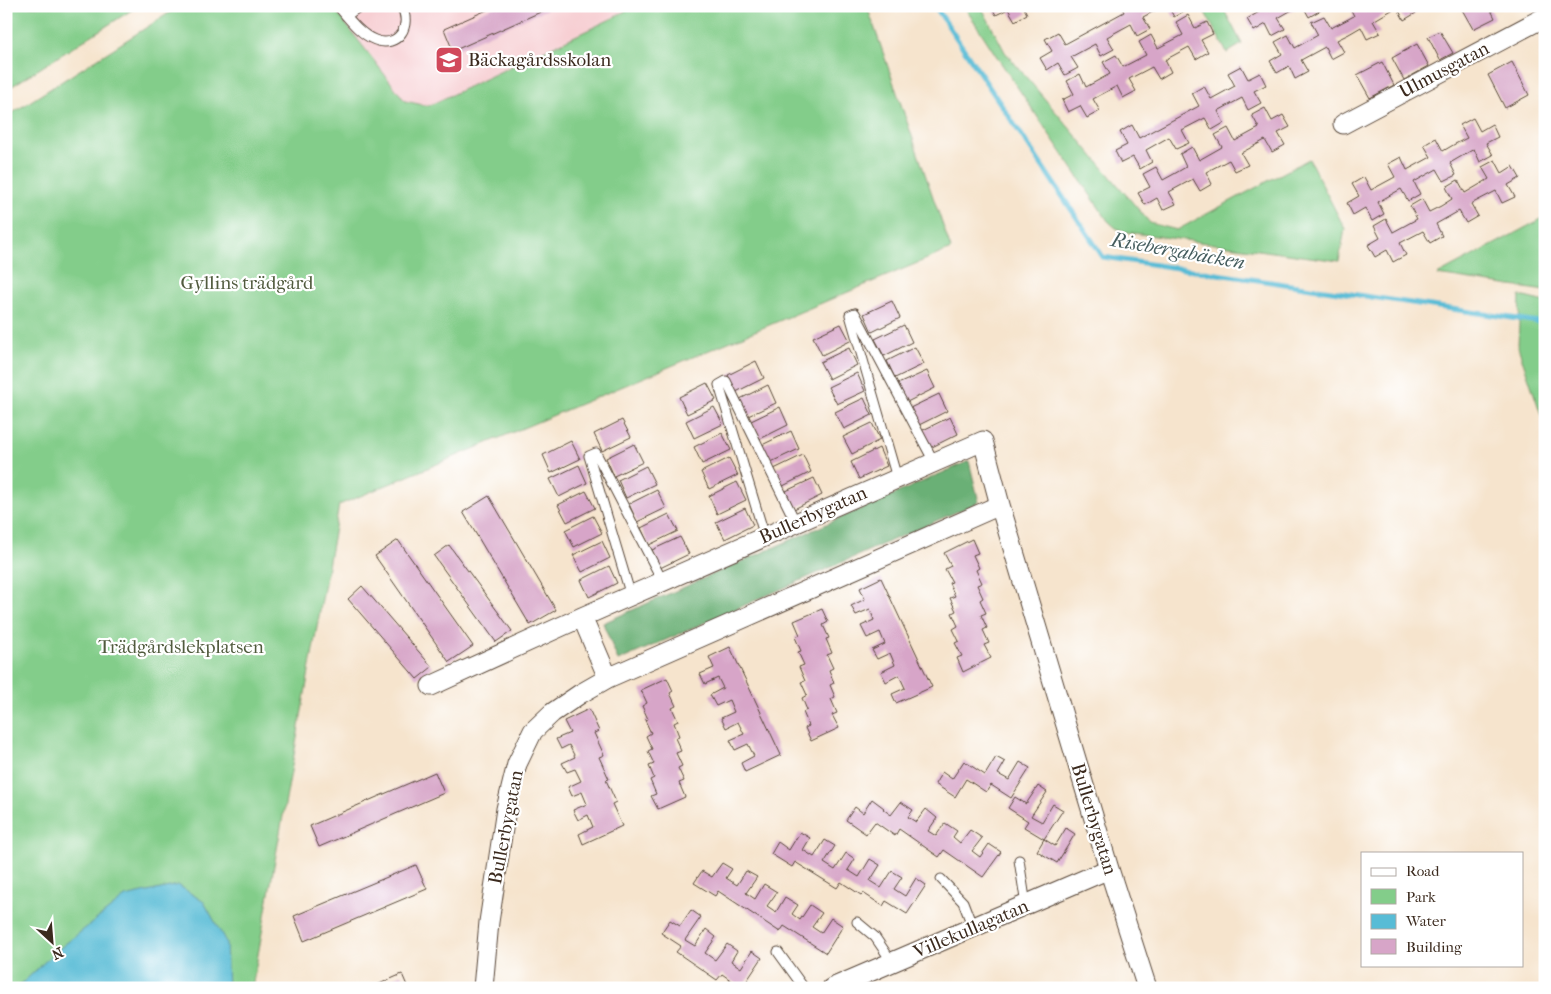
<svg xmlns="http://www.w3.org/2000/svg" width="1551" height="994" font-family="'IM FELL French Canon',serif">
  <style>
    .built { fill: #f7cfd3 }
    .green { fill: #83cd8a; stroke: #5f7c54 }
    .forest { fill: #6ab076; stroke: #526d4a }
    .water { fill: #58bcd6; stroke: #4a737a }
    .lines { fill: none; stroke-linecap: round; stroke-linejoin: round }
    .stream { stroke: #58bcd6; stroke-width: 5 }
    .building { fill: #d7a5c8 }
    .service-casing { stroke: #574638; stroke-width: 11 }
    .minor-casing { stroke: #574638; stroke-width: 21 }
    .service { stroke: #fff; stroke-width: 9 }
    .minor { stroke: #fff; stroke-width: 19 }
    .labels { text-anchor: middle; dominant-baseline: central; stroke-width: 4.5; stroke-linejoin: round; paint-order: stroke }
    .poi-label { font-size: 19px; fill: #3b2a1e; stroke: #fff; text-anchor: start }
    .street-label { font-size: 19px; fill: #3b2a1e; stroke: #fff }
    .park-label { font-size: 19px; fill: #515b3e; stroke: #fff }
    .water-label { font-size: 20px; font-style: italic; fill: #455d5e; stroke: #fff }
  </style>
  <rect width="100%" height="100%" fill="#fff"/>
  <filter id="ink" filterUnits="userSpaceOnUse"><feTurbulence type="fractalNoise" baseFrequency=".02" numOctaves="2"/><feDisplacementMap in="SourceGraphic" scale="10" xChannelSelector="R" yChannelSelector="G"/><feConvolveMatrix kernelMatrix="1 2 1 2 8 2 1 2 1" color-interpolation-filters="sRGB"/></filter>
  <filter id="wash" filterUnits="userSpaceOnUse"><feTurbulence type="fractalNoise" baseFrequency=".0096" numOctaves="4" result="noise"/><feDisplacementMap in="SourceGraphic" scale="20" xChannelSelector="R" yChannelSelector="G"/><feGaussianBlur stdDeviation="1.12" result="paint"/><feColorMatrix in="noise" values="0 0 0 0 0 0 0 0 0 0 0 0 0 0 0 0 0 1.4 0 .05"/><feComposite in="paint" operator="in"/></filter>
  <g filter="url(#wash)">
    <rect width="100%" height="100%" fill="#f6e4cd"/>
    <path class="built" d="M332,6H634L613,18L428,106L405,101Z"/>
    <path class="green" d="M6,6H138L6,90Z
      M180,6H332L405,101L428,106L613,18L634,6H867L951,249L339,505L252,988H6V117Z
      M964,6H981L1005,52L1150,223L1177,230L1309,159L1345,229L1339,261L1126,232L1116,228L1108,221L999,60Z
      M1204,6H1222L1242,44L1227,53L1202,7Z
      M1545,217V291L1437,275Z
      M1520,296L1545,302V426L1518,347Z"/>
    <path class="forest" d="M969,461L979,502L618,661L603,623Z"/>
    <path class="water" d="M178,885L204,902L226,942L228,988H17L55,952L125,897Z"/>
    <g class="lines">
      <path class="stream" d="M935,6L1103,257L1545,323"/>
    </g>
    <g id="blocks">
      <path class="building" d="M496,6H554L453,51L444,29Z
        M991,6H1023L1027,14L1015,21L1008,9L996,15Z
        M1121,6H1164L1143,17L1150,29L1137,36L1131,24L1107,37L1114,49L1101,56L1095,44L1071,57L1078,68L1065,75L1058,63L1047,70L1040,58L1052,51L1045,39L1058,32L1065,44L1124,12Z
        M1168,6H1184L1186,10L1174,17Z
        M1256,6H1299L1278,18L1285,29L1272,36L1266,24L1254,31L1247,19L1259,12Z
        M1303,6H1319L1321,10L1309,17Z
        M1349,6H1365L1367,9L1371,6H1413L1416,13L1404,20L1397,7L1373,21L1380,33L1367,39L1361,27L1349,34L1337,40L1344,52L1331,59L1325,47L1301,60L1308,72L1295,79L1289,66L1277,73L1270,61L1282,54L1275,42L1288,35L1295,48L1318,35L1311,22L1324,16L1331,28L1354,16Z
        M1460,6H1489L1495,18L1473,29Z
        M1188,15L1195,28L1207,22L1213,34L1201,40L1208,52L1196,59L1189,47L1165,60L1171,72L1159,79L1152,67L1129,79L1136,91L1123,98L1117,86L1093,99L1100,111L1087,118L1080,106L1068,112L1062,100L1074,94L1067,81L1080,74L1086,87L1110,74L1103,62L1116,55L1123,67L1146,55L1139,42L1151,35L1158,48L1183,35L1176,22Z
        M1440,31L1453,53L1440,60L1428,37Z
        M1417,44L1429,66L1404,80L1392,58Z
        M1382,62L1394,85L1370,98L1357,75Z
        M1512,62L1529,95L1505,108L1488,75Z
        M1241,66L1248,79L1260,73L1266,85L1254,91L1261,103L1248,110L1242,98L1218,111L1224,123L1212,130L1205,118L1182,130L1189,143L1176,149L1169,137L1146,150L1152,162L1140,169L1133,157L1121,163L1115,151L1127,145L1120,132L1132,125L1139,138L1199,106L1192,93L1204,86L1211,99L1235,86L1228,73Z
        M1265,108L1272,121L1283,115L1290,127L1278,133L1285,145L1272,152L1265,140L1241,153L1248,165L1235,171L1229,160L1206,172L1212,184L1200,191L1193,179L1169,192L1176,204L1163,210L1157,198L1145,205L1138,193L1150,187L1143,174L1156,167L1163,180L1174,174L1186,167L1180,154L1192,147L1199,160L1222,147L1215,135L1228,128L1235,141L1259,128L1252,115Z
        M1473,118L1480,131L1492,124L1498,137L1486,143L1493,155L1480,162L1474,149L1450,163L1456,175L1444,181L1437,169L1414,182L1420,194L1408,201L1401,189L1378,202L1384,214L1372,221L1365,208L1353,215L1347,203L1359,196L1352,184L1364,177L1371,190L1395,177L1388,164L1401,157L1407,170L1431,157L1424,145L1436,138L1443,151L1455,144L1467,138L1460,125Z
        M1495,160L1502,173L1513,166L1520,178L1508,185L1515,197L1502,203L1496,191L1471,204L1478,216L1466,223L1459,211L1436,224L1442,236L1430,243L1423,231L1400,243L1406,255L1393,262L1387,250L1375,257L1368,245L1380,238L1374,226L1386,219L1393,232L1417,219L1410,206L1422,199L1429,212L1441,206L1452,199L1446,187L1458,180L1465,193L1489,179L1482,167Z
        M892,301L900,318L872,332L864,314Z
        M841,324L850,341L822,355L813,337Z
        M904,325L912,342L884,356L875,339Z
        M915,347L924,364L895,378L887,361Z
        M849,348L857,365L829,379L820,362Z
        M756,361L764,378L736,392L728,375Z
        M927,371L935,388L907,402L898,384Z
        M857,373L865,391L837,404L828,387Z
        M707,383L716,400L687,414L679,397Z
        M768,385L776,403L748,416L740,399Z
        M939,394L947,411L919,425L910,408Z
        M864,398L872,415L844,429L835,412Z
        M714,407L723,424L694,438L686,421Z
        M780,407L788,425L760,439L751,421Z
        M950,417L958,434L930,448L921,431Z
        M622,420L631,437L602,451L594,434Z
        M872,423L880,440L852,454L843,437Z
        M791,431L799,449L771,462L762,445Z
        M722,433L731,450L702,464L694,447Z
        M571,441L580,459L551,473L543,455Z
        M634,444L643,462L614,476L606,458Z
        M879,448L887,466L859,479L851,462Z
        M803,455L811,472L783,486L774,469Z
        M729,458L738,475L709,489L701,472Z
        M579,465L587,483L559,497L550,479Z
        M646,466L655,484L626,498L618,480Z
        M814,478L822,495L794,509L786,491Z
        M737,482L746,500L717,514L709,496Z
        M657,490L666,508L637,522L629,504Z
        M586,491L595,508L567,522L558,505Z
        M489,496L556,610L530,625L463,512Z
        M745,508L753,525L725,539L716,522Z
        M669,514L678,531L649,545L641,528Z
        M593,516L602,533L574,547L565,530Z
        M680,537L689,554L660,568L652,550Z
        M972,539L978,553L973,555L979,568L976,570L982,583L977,585L983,598L980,600L986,613L981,615L987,628L983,630L989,643L984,645L991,658L963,672L957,658L962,656L955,643L959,641L953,629L958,626L952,613L956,611L950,598L955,596L949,583L952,582L945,569L951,566L944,553Z
        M398,540L473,646L449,662L375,556Z
        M602,541L610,558L582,572L573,555Z
        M449,545L512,631L496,642L434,556Z
        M609,566L617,583L589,597L581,580Z
        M881,578L932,687L896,703L892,694L905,688L899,675L886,682L881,672L895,665L890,653L877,659L872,650L885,644L880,632L867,638L861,626L874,620L870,609L856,615L851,606L865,599L860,588Z
        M362,586L432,667L417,679L348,599Z
        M822,609L828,622L823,625L829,638L826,639L832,653L827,655L833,668L829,670L834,683L830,685L835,697L831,699L837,713L832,715L839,728L811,741L805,728L809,726L803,712L807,710L802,698L807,695L801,682L805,681L799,667L804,665L798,652L801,651L795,637L800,635L794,621Z
        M730,647L781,755L745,772L741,763L754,756L748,744L735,750L730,740L744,734L738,722L726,728L721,718L734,712L729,700L716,706L710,695L723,688L718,678L705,684L700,674L714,668L709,657Z
        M667,678L673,691L670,693L676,706L672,708L678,721L674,723L679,736L675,738L681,751L676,753L682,766L678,768L684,781L679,783L685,797L658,809L651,796L656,794L650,780L654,778L649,766L654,764L648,751L652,749L646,736L651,733L645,720L648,719L642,706L647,703L641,690Z
        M589,709L599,731L594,733L604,755L599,757L609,779L606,780L616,802L612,804L622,826L583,844L579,834L593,827L588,815L578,820L573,810L587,804L582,792L572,796L568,787L581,781L575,769L567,772L562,763L575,757L569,745L561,749L556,739L570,733L564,721Z
        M996,757L1005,762L998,774L1009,780L1020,762L1030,768L1011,798L991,785L986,792L966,779L955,797L935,784L942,772L952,779L964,761L985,775Z
        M435,772L444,793L319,847L310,826Z
        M1038,786L1047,792L1031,816L1042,822L1053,804L1063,810L1044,839L1024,827L1028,821L1008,808L1015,797L1026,804Z
        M872,799L884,808L883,809L891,815L901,802L913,810L908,817L916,822L926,809L937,818L928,831L936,836L945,823L957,831L953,837L960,843L970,830L982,838L972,851L980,857L989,844L1001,852L983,877L944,850L939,857L899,829L895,836L875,822L866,834L846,820L855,807L863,813Z
        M1066,828L1075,834L1057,863L1037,851L1044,839L1055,846Z
        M800,832L810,838L803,850L814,857L825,840L835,846L824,863L835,870L846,853L855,859L848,870L859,877L870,859L880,865L870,881L881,888L892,871L902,877L894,889L905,896L916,878L926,885L907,914L886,901L883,906L863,893L861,895L841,882L837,888L795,862L792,867L771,854L778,842L789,850Z
        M722,863L732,869L726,878L737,885L746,871L757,877L746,893L755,899L764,884L777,892L767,906L776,912L785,897L798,905L792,914L800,920L810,905L822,913L812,927L821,933L831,918L843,926L826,953L784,926L780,932L718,891L715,896L694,883L702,871L712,877Z
        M416,865L427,889L304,941L294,916Z
        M691,910L701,917L685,940L695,946L706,929L716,937L705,953L715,960L727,944L737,951L731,961L741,968L752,951L762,958L742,988L722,974L717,980L676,952L681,946L661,933L670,920L680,926Z
        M402,974L408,988H370Z"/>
    </g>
  </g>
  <g filter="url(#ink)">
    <use href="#blocks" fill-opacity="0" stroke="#574638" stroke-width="1"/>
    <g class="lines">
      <defs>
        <path id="service" d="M338,6C349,19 360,34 375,40C398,49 413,25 401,6
          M346,16L360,6
          M897,478L850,315L855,313L934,462
          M765,537L719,385L726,381L796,523
          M631,596L589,456L596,453L663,582
          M1019,860L1026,905
          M941,879L963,902L973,928
          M857,922L875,937L892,962
          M778,952L804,988"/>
        <path id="minor" d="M1343,124L1545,17
          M582,617L608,678
          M431,686L582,617L983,441L1000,505
          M483,988L489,922L506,809L517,764L533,731L552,713L580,694L608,678L1000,505L1109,869L1147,988
          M832,988L1109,869"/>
      </defs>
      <use href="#service" class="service-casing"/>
      <use href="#minor" class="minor-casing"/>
      <use href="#service" class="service"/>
      <use href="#minor" class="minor"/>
    </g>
  </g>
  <defs>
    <symbol id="school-square" viewBox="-11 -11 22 22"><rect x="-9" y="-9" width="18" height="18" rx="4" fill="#d1495b" stroke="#fff"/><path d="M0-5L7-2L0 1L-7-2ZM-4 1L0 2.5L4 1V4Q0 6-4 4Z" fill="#fff"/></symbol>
  </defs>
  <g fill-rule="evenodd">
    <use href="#school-square" x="433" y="44" width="32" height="32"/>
  </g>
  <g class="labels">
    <g class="poi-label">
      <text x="468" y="60">Bäckagårdsskolan</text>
    </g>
    <g class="street-label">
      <text transform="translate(1444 70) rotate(-28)">Ulmusgatan</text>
      <text transform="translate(813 515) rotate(-24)">Bullerbygatan</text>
      <text transform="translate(1094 819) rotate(73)">Bullerbygatan</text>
      <text transform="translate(506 827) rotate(-79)">Bullerbygatan</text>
      <text transform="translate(971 929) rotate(-23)">Villekullagatan</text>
    </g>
    <g class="park-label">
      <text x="247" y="283">Gyllins trädgård</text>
      <text x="181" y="647">Trädgårdslekplatsen</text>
    </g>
    <g class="water-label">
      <text transform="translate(1178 251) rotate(10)">Risebergabäcken</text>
    </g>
  </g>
  <rect width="1551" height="994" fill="none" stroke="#fff" stroke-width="25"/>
  <rect x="1361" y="852" width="162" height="115" fill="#ffffff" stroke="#b1aaa5"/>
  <rect x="1371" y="868" width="25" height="8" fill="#ffffff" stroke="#b1aaa5"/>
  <text x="1406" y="876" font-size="15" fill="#3b2a1e">Road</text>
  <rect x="1371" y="889" width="25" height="15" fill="#83cd8a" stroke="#b1aaa5"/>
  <text x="1406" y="902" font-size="15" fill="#3b2a1e">Park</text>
  <rect x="1371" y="914" width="25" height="15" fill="#58bcd6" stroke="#b1aaa5"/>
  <text x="1406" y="926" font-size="15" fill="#3b2a1e">Water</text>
  <rect x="1371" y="939" width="25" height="15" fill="#d7a5c8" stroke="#b1aaa5"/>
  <text x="1406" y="952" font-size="15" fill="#3b2a1e">Building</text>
  <g transform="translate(52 942) rotate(154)" stroke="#ffffff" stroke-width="4" paint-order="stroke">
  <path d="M0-4L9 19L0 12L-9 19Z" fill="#3b2a1e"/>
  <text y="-8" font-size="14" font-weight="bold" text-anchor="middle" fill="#3b2a1e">N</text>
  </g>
</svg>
